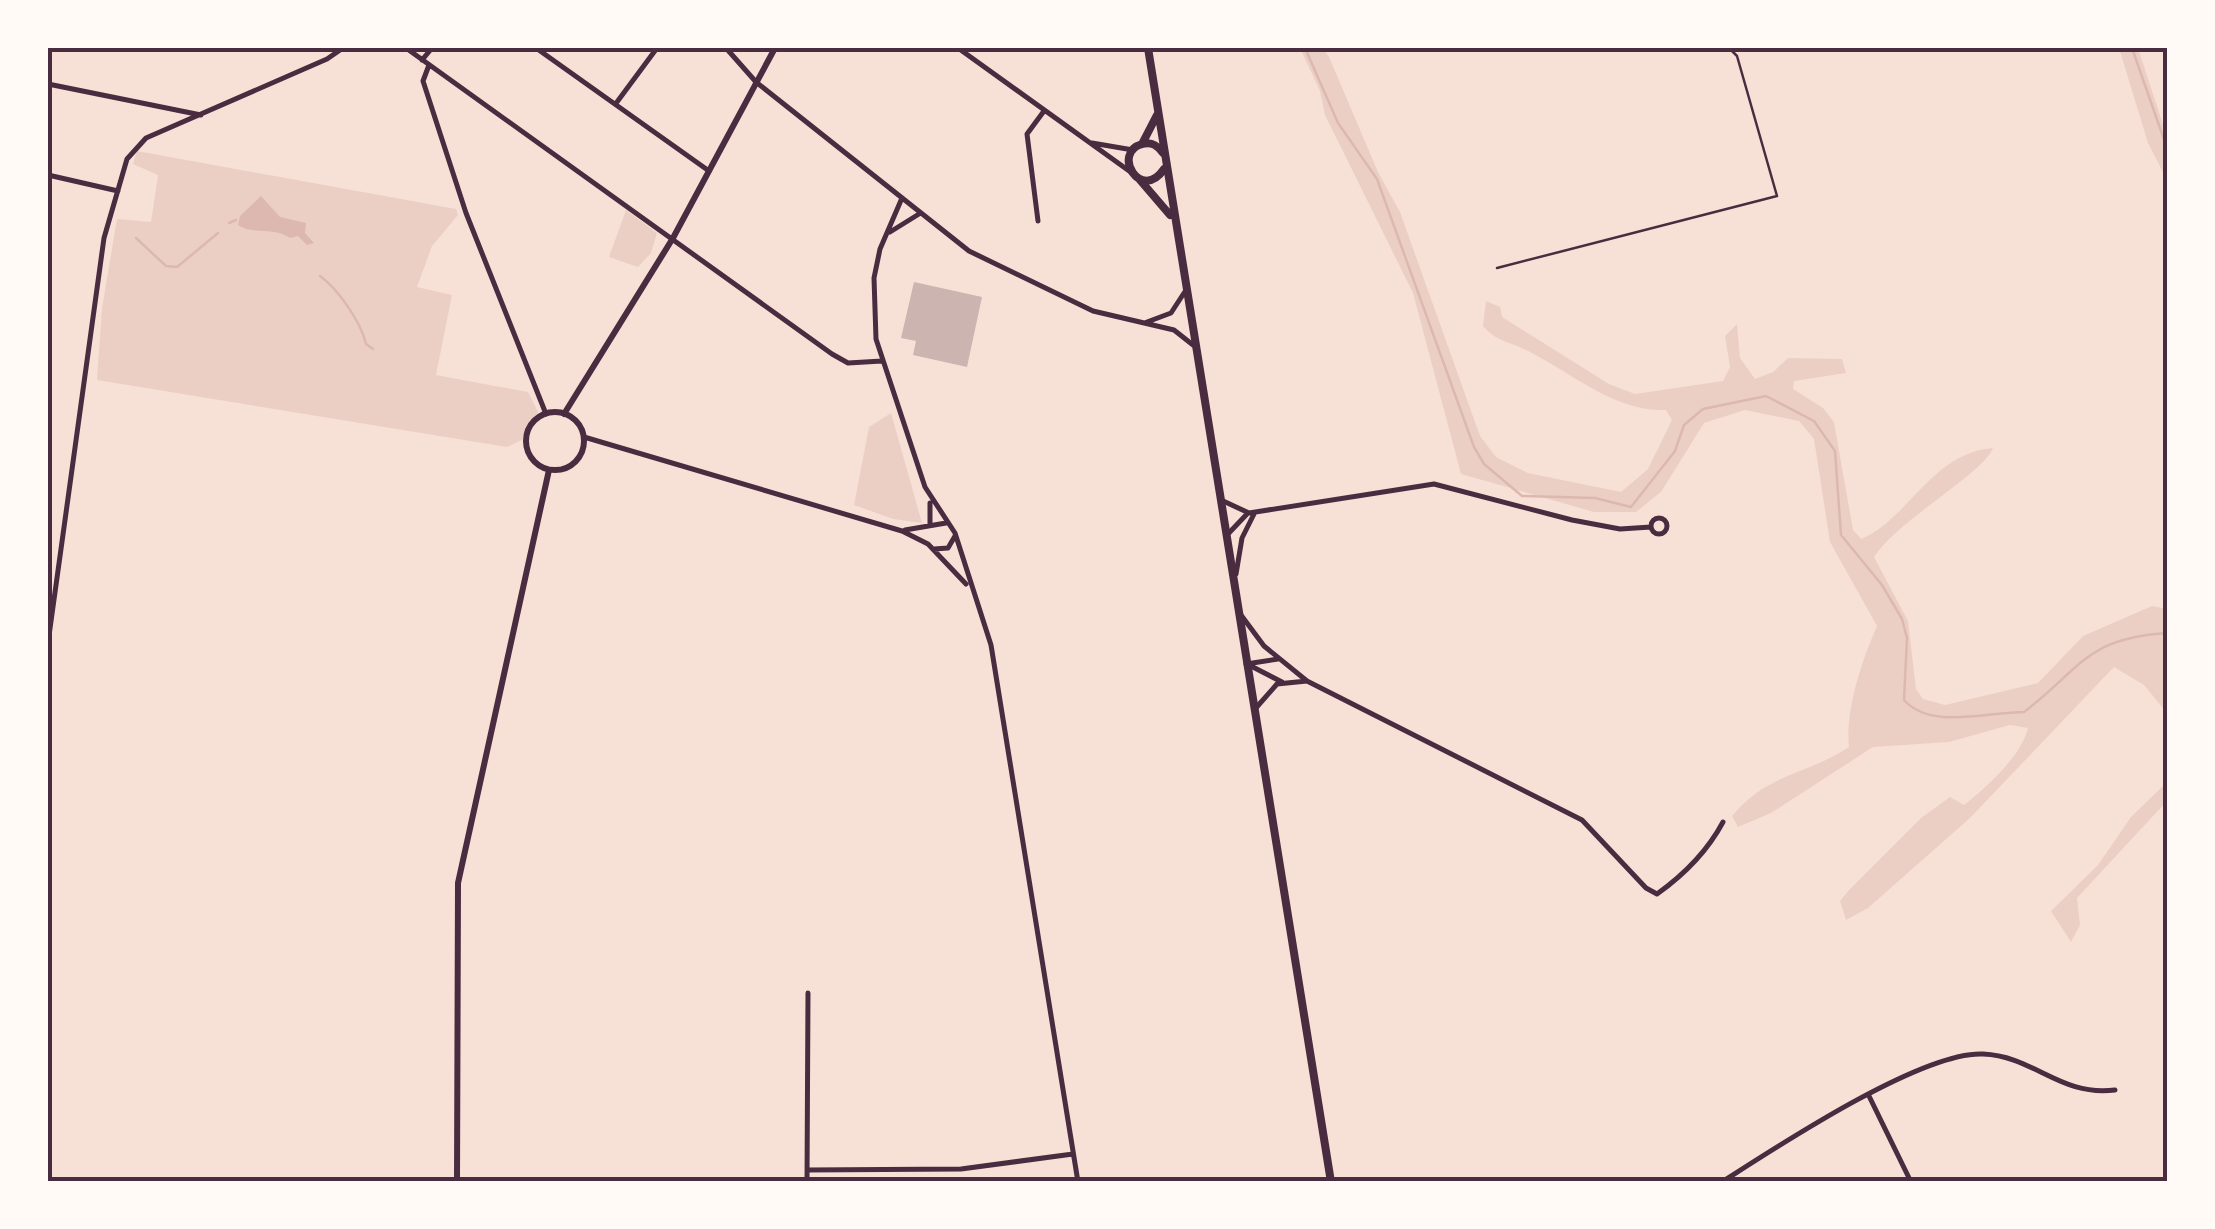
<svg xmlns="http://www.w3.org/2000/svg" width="2215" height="1229" font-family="Arial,sans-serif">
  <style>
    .green { fill: #ebcfc5 }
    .water { fill: #dcb8b0 }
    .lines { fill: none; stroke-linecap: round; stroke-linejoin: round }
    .stream { stroke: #dcb8b0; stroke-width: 2.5 }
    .building { fill: #ccb4b1 }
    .path { stroke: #4a2c40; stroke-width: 2.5 }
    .minor { stroke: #4a2c40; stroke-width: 5 }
    .tertiary { stroke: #4a2c40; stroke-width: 6 }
    .primary { stroke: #4a2c40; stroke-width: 8 }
    .neatline { fill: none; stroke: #4a2c40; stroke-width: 4 }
  </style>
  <rect width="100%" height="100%" fill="#f7e1d7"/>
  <path class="green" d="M1300,48H1323L1329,57L1378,172L1400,212L1480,436L1496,457L1528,473L1621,492L1648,469L1672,420L1666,410C1615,412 1573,374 1530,352C1512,342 1496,342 1483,326L1486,301L1500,307L1502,317L1609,384L1635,394L1723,381L1730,367L1725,336L1737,324L1740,358L1755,379L1773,372L1788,358L1842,359L1846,373L1794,381L1793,389L1823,408L1834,422L1853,530L1861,539C1909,519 1931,453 1993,448C1983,474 1899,519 1874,557L1908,621L1916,689L1923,699L1945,705L2038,683L2083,636L2152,606L2168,609L2167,713L2144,685L2114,667L1970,818L1868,908L1846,920L1840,901L1849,890L1921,818L1950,797L1964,805C1986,788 2022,755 2028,728L2010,725L1949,742L1873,747L1771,813L1738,827L1732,816C1767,773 1807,775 1849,747C1845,710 1862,660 1877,626L1830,542L1814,439L1799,421L1745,410L1704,423L1661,492L1636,512H1594L1461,474L1413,293L1325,115L1320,91Z
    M2119,48H2138L2167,137V180L2148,143Z
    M137,151L456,209L458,215L432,246L417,287L452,295L436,375L528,392L538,412L524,439L507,447L97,380L102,308L117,219L151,222L158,175L133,164Z
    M626,210L657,233L651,253L638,267L609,257Z
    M891,413L922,523L893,519L854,505L869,427Z
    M2167,782V801L2077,898L2080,925L2071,942L2051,911L2098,865L2131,817Z"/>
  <path class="water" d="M261,196L280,217L306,223L305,233L314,243L307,245L298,236L290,238C274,227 252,235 238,225L240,216Z"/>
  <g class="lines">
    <path class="stream" d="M1305,48L1338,123L1377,179L1474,447L1484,464L1522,496L1595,498L1631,507L1675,451L1684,425L1703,409L1766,396L1814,421L1835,451L1841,535L1882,585L1902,619L1907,638L1904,700C1931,730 1986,712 2024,712C2082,668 2085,638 2168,633
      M2132,48L2168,151
      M229,223L236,220
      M136,238L166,266L177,267L218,233
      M320,276C338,289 361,322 366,344L373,349"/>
  </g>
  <path class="building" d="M914,282L982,297L967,367L913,355L916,341L901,338Z"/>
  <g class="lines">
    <path class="path" d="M1497,268L1777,196L1737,56L1729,48"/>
    <path class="minor" d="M406,48L832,354L848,363L882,361
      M536,48L709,171
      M726,48L756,82L969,251L1093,311L1174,330L1193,345
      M958,48L1132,173
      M422,60L432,48
      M429,65L423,81L466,213L546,414
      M48,84L201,115
      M617,102L657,48
      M1092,143L1133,150
      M48,175L118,191
      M902,198L880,249L874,278L876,339L925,487L955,533L991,645L1078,1182
      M1038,221L1027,134L1044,111
      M890,232L919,214
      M1147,322L1171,313L1184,293
      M584,437L902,531L928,544L966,584
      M1221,500L1249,513L1434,484L1572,520L1620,529L1651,527
      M930,503V525
      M1651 526a8 8 0 1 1 16 0a8 8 0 1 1-16 0Z
      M905,530L946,523
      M1227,535L1247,514
      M934,549L948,548L955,536
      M1236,574L1242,538L1254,514
      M1241,615L1264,646L1307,681L1582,820L1646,888L1657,894C1685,874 1707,852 1723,822
      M48,643L104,238L127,159L146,138L327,59L343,48
      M1246,664L1278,659
      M1249,665L1282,682
      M1255,709L1277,684L1307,681
      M1869,1096L1911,1182
      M807,1170L961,1169L1073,1154
      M807,1182L808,993
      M1722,1182C1778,1146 1922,1051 1983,1054C2034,1056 2060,1097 2115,1090"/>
    <path class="tertiary" d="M526 441a29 29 0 1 1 58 0a29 29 0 1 1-58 0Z
      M564,414L673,238L775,48
      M457,1182L458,883L549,470"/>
    <path class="primary" d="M1148,48L1331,1182
      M1142,144L1157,115
      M1163,153C1158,146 1152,141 1142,144C1111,153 1141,203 1164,169
      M1140,180L1170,215"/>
  </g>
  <rect width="2215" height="1229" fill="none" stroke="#fffaf5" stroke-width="100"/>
  <rect x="50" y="50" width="2115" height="1129" class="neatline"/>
</svg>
